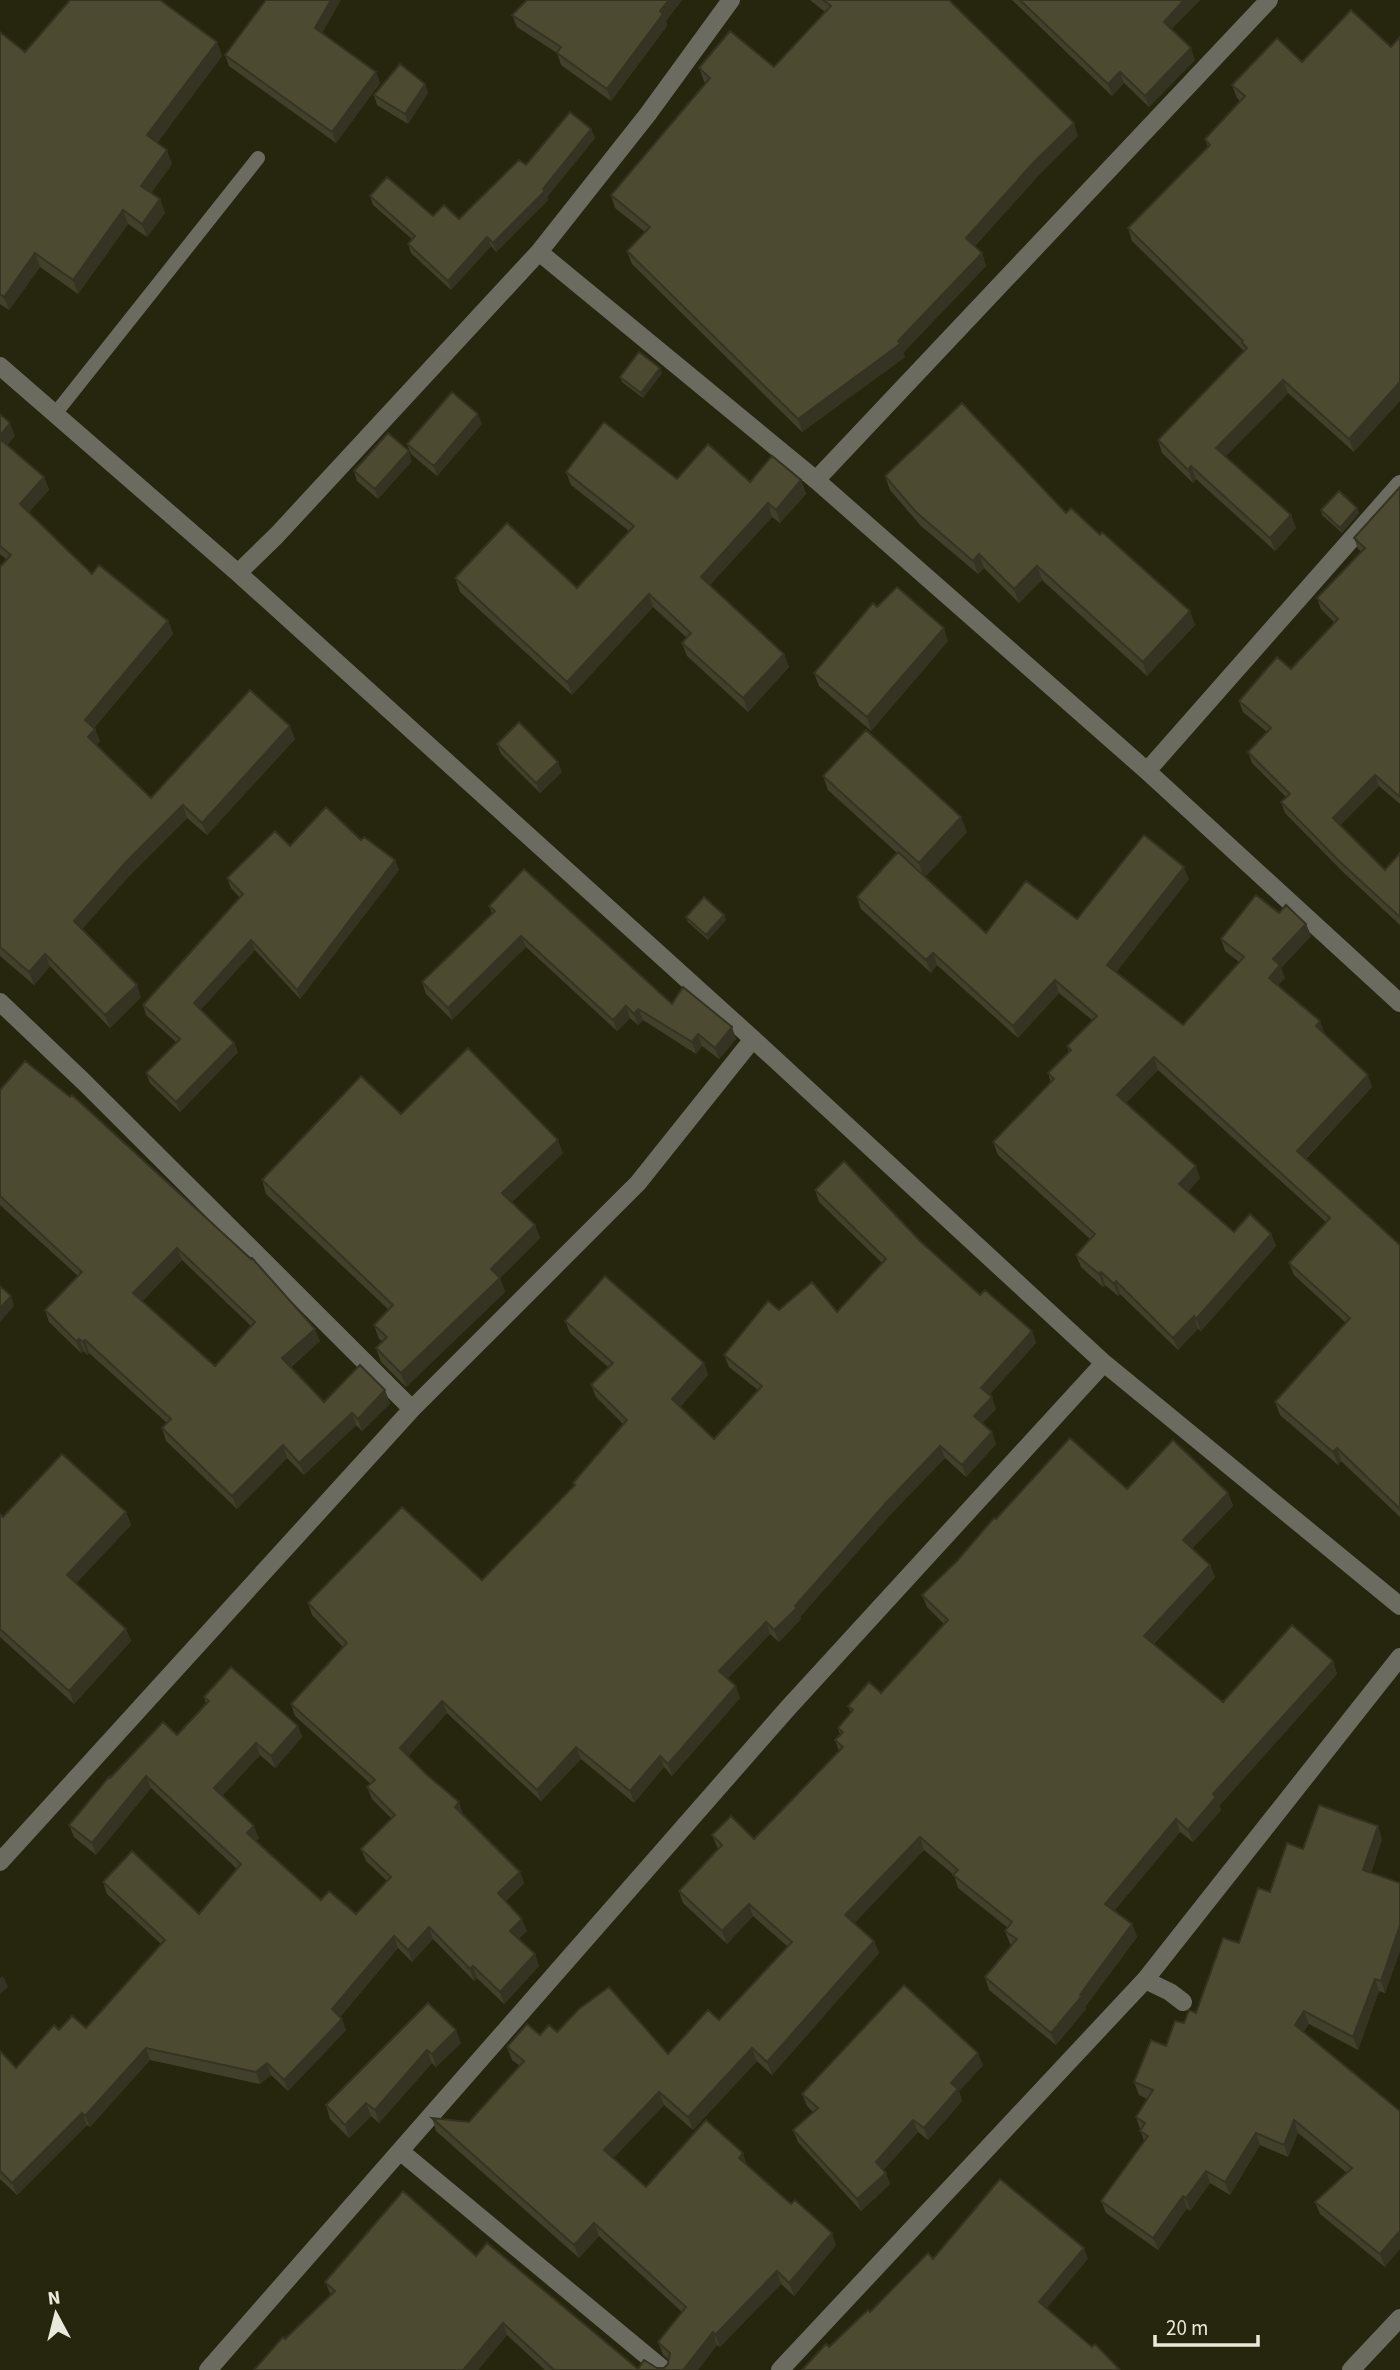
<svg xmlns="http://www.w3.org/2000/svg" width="1400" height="2370" font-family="'Source Sans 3',sans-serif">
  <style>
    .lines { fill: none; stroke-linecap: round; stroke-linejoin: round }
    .service { stroke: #6b6b60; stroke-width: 14 }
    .minor { stroke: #6b6b60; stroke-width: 18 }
    .wall { fill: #41402a; fill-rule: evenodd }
    .shaded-wall { fill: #353422 }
    .building { fill: #4c4b31; stroke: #353422; stroke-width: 2; fill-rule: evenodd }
  </style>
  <rect width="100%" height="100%" fill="#26250d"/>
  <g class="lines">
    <path class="service" d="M55,414L258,158"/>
    <path class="minor" d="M539,252L816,480L1147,771L1400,1003
      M0,366L238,573L753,1039L1104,1363L1400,1606
      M816,480L1269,0
      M238,573L277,535L539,252L648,114L731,0
      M1147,771L1400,484
      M0,1002L84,1082L412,1409
      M0,1862L412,1409L638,1183L753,1039
      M1145,1980L1170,1992L1183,2002
      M400,2151L664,2370
      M208,2370L788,1708L1104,1363
      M780,2370L1145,1980L1400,1657
      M1351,2370L1400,2318"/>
  </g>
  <path class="wall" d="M527,0H682L666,21L667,26L611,101L561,65L557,53L517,27L512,15Z
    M810,0H949L1078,136L1039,175L975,246L982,253L986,266L903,353L905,357L802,432L632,264L627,251L645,232L615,208L611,195L705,83L704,81L699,68L774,67L825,12Z
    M1012,0H1200L1171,29L1195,60L1149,107L1124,83L1112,96Z
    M0,32L25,52L217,42L222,56L157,143L172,164L151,193L160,199L165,213L147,237L128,224L78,294L40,267L9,310L0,304Z
    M322,34L376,72L380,83L336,143L229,66L225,55Z
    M1277,38L1354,452L1288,393L1225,457L1291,515L1296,528L1275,551L1196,479L1193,483L1162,453L1158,440L1244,351L1132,241L1128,228L1208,147L1205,139L1240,101L1237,98L1232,85Z
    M425,84L428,93L408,124L377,105L374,95Z
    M591,129L595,138L547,197L548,200L496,252L491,246L451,290L411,253L408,244L412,239L373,205L370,196L433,216L459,219L526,165Z
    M662,373L643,398L622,382L620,377Z
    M0,414L15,436L7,445L44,477L49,490L28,512L92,574L168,621L173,634L94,728L95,729L100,741L96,745L151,798L295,739L207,835L187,818L130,875L82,929L141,997L110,1028L50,966L34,985L0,956V567L7,560L0,554Z
    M482,424L437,476L411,454L407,444Z
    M412,461L378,499L357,481L354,471Z
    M566,472L677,479L750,482L801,480L806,494L780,523L772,517L710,585L784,654L789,667L748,712L687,656L682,643L687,638L653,607L572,695L460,592L455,578L577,588L629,531L571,485Z
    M885,476L1066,513L1195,625L1147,676L1042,580L1019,603L984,568L978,574L921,526L890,490Z
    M1400,487V804L1379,786L1340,825L1385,870L1400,853V925L1343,872L1285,813L1281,802L1286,797L1252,763L1248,752L1267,732L1243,712L1239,701L1291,669L1335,623L1321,609L1317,598L1362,552L1358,549L1354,538Z
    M1357,508L1359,513L1342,533L1322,515L1321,510Z
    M877,607L948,641L871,731L819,686L814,673Z
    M497,744L562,772L540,793L501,754Z
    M823,776L967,832L925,877L986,933L1077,919L1189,879L1116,972L1183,1025L1239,962L1225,951L1221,939L1279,913L1306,924L1311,936L1281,968L1285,978L1278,985L1325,1034L1372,1087L1306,1159L1400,1245V1517L1341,1461L1338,1465L1280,1415L1275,1402L1346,1323L1294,1275L1289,1263L1326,1222L1158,1070L1126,1103L1200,1178L1188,1192L1234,1232L1271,1234L1276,1246L1201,1331L1198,1329L1178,1350L1120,1294L1118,1296L1105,1285L1103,1287L1081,1267L1076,1255L1090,1239L998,1155L993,1142L1051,1083L1048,1073L1069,1052L1067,1046L1092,1020L1059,993L1018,1038L937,965L931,973L861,909L857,897L897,853L828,790Z
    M361,840L395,860L399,870L300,999L255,950L200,1010L234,1043L238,1052L180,1112L150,1083L146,1073L176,1042L146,1015L143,1005L240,898L231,888L227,878L290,846Z
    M489,906L672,1004L736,1039L719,1059L702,1046L696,1054L643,1020L638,1025L630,1018L617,1031L526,947L452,1020L426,994L422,982L492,913Z
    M724,915L726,920L708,940L688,922L686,917Z
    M0,1090L320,1341L291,1367L324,1402L390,1403L362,1431L356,1425L304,1475L287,1458L237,1509L166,1441L162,1428L167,1423L89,1353L87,1355L84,1351L81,1353L49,1322L45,1310L78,1276L0,1205ZM182,1260L251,1326L215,1366L142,1301Z
    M401,1114L563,1153L512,1202L535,1225L540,1238L500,1278L505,1292L406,1387L381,1362L376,1348L382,1341L379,1339L374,1325L389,1310L266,1194L262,1180Z
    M815,1190L921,1242L980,1295L1032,1331L1036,1343L989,1395L996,1409L982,1423L996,1444L966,1477L945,1458L889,1516L800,1617L801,1619L779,1642L770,1634L727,1679L740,1698L672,1776L664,1767L634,1803L581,1759L541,1801L447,1713L408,1756L463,1814V1815L520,1872L524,1883L506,1901L527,1931L518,1939L539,1966L504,2004L477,1978L474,1981L433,1939L412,1962L398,1948L340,2017L346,2030L288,2091L271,2075L260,2084L150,2060L90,2127L87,2125L17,2195L0,2179V2051L16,2068L59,2030L86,2028L161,1944L107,1894L103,1882L199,1914L237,1869L151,1788L96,1855L74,1837L69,1825L110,1778L177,1735L206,1703L204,1697L298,1726L302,1737L275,1768L260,1755L222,1796L259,1838L256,1841L321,1900L356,1914L387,1881L366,1861L361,1849L391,1818L372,1799L367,1787L371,1784L295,1716L291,1704L343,1647L312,1615L308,1603L482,1580L574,1487L573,1483L623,1424L596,1397L591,1385L609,1368L570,1333L565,1321L704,1363L708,1375L680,1407L714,1439L758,1390L729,1367L724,1355L779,1310L837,1312L882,1263L819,1202Z
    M1127,1489L1228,1493L1233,1506L1192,1548L1210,1565L1215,1577L1154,1644L1223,1702L1333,1661L1337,1674L1219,1806L1221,1810L1193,1842L1180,1832L1114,1911L1132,1924L1137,1937L1085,2007L1086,2009L1056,2045L989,1990L985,1977L1012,1945L1010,1944L1005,1931L1008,1928L958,1888L954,1875L924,1850L854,1923L874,1941L879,1953L772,2075L757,2061L693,2130L664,2105L613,2158L646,2187L747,2165L836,2245L794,2296L781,2284L720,2347L717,2345L698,2370H545L507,2335L478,2370H254L331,2295L325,2282L476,2256L638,2369L664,2368L668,2364L669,2360L663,2355L658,2342L682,2312L599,2236L579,2258L436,2131L432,2118L469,2122L520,2066L512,2060L507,2047L540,2035L557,2032L668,2054L719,2020L788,1947L753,1916L727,1944L683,1903L679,1891L718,1849L712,1835L754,1839L839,1751L835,1740L840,1735L838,1728L851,1713L848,1706L881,1693L944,1624L927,1607L922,1595L957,1561L996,1519Z
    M126,1512L131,1525L76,1583L126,1629L131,1641L74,1704L0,1637V1514L3,1517Z
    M1382,1839L1371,1873L1400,1883V1951L1385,1993L1379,1991L1358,2050L1309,2024L1303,2032L1400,2111L1385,2267L1320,2214L1315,2202L1347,2173L1298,2133L1288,2157L1260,2145L1230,2195L1210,2183L1190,2211L1187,2208L1158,2250L1106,2213L1101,2201L1144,2141L1136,2117L1147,2099L1139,2095L1134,2082L1184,2023L1196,2013L1270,1892L1303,1849Z
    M428,2003L461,2043L436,2067L432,2063L379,2123L371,2116L349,2138L330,2119L326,2105Z
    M983,2065L959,2091L962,2101L928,2140L918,2132L883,2170L886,2173L890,2184L861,2211L798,2142L793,2130L813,2112L807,2106L802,2094Z"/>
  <path class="shaded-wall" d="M331,0H341L319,39L315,28Z
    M669,0H682L666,21L667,26L611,101L607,89Z
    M1184,0H1200L1168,33L1164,22Z
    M217,42L222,56L152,149L147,135Z
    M1191,48L1195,60L1149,107L1145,96Z
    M376,72L380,83L336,143L332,132Z
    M1120,72L1124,83L1112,96L1108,84Z
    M425,84L428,93L408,124L405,114Z
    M1074,123L1078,136L1039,175L970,251L966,238L1034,162Z
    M591,129L595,138L547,197L548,200L496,252L493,243L543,189Z
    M167,150L172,164L146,200L141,186Z
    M160,199L165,213L147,237L142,224Z
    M123,210L128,224L78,294L73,280Z
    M487,237L491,246L451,290L448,281Z
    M35,253L40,267L9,310L4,297Z
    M982,253L986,266L903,353L905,357L802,432L798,419L898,341Z
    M660,368L662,373L643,398L641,393Z
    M1283,380L1288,393L1221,461L1216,448Z
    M1400,382V401L1354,452L1349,439Z
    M478,414L482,424L437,476L434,466Z
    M10,423L15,436L3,450L0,442V436Z
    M409,451L412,461L378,499L375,489Z
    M1191,466L1196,479L1193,483L1188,470Z
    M44,477L49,490L25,517L20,504Z
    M801,480L806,494L780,523L776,510Z
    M768,503L772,517L705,590L701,577Z
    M1357,508L1359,513L1342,533L1340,528Z
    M1291,515L1296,528L1275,551L1270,538Z
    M979,554L984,568L978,574L973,561Z
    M1037,566L1042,580L1019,603L1014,589Z
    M649,594L653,607L572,695L567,682Z
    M1190,611L1195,625L1147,676L1143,662Z
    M168,621L173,634L90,732L85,720Z
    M944,628L948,641L871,731L867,717Z
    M784,654L789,667L748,712L743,698Z
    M290,726L295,739L207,835L202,823Z
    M95,729L100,741L92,749L88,737Z
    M558,762L562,772L540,793L536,783Z
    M1375,775L1379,786L1337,829L1333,818Z
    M183,805L187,818L130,875L79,933L74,921L126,862Z
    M961,817L967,832L924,878L919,863Z
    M395,860L399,870L300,999L297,990Z
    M1184,867L1189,879L1112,978L1107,965Z
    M724,915L726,920L708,940L706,935Z
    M1306,924L1311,936L1281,968L1285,978L1274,990L1269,978L1273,959Z
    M521,936L526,947L452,1020L448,1008Z
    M251,940L255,950L198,1013L194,1003Z
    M933,953L937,965L931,973L926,960Z
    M45,954L50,966L34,985L29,972Z
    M1055,980L1059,993L1018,1038L1013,1026Z
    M137,985L141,997L110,1028L105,1015Z
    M626,1006L630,1018L617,1031L613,1020Z
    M638,1009L643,1020L638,1025L634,1014Z
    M1320,1021L1325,1034L1320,1039L1316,1026Z
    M732,1027L736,1039L719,1059L715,1048Z
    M698,1034L702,1046L696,1054L692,1042Z
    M234,1043L238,1052L180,1112L176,1102Z
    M1154,1057L1158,1070L1122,1107L1117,1095Z
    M1368,1075L1372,1087L1301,1163L1297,1151Z
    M558,1140L563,1153L507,1207L502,1193Z
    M1196,1166L1200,1178L1184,1196L1179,1184Z
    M535,1225L540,1238L496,1282L491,1269Z
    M1271,1234L1276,1246L1201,1331L1196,1319Z
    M177,1248L182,1260L138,1306L133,1293Z
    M1101,1272L1105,1285L1103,1287L1099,1274Z
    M500,1278L505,1292L406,1387L401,1373Z
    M1116,1281L1120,1294L1118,1296L1114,1284Z
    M11,1296L14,1306L0,1322V1308Z
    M1194,1316L1198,1329L1178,1350L1173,1338Z
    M315,1329L320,1341L286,1370L282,1358Z
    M1032,1331L1036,1343L985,1400L981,1388Z
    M79,1339L84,1351L81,1353L76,1341Z
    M85,1340L89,1353L87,1355L83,1342Z
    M704,1363L708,1375L677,1411L672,1399Z
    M385,1390L390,1403L362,1431L358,1419Z
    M992,1397L996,1409L978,1428L974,1416Z
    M352,1413L356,1425L304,1475L299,1463Z
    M992,1432L996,1444L966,1477L962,1465Z
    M283,1445L287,1458L237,1509L232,1496Z
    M940,1446L945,1458L889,1516L800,1617L801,1619L779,1642L774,1630L885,1504Z
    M1337,1448L1341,1461L1338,1465L1333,1452Z
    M1228,1493L1233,1506L1188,1553L1183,1540Z
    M126,1512L131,1525L72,1588L67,1575Z
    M1210,1565L1215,1577L1149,1649L1144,1636Z
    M766,1622L770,1634L723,1683L719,1671Z
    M126,1629L131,1641L74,1704L69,1691Z
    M1333,1661L1337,1674L1219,1806L1221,1810L1193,1842L1188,1830L1213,1794Z
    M736,1686L740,1698L672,1776L668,1764Z
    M442,1701L447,1713L405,1760L400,1748Z
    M298,1726L302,1737L275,1768L271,1756Z
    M256,1743L260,1755L218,1800L214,1788Z
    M576,1747L581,1759L541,1801L537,1790Z
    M660,1756L664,1767L634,1803L630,1791Z
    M146,1776L151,1788L96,1855L92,1843Z
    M459,1802L463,1814L459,1819L455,1807Z
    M1176,1819L1180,1832L1109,1917L1105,1904Z
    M254,1826L259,1838L252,1845L247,1833Z
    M1378,1826L1382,1839L1367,1883L1363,1870Z
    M920,1837L924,1850L850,1928L845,1915Z
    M520,1872L524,1883L502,1905L498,1893Z
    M749,1904L753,1916L727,1944L722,1931Z
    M522,1919L527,1931L514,1943L510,1931Z
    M1132,1924L1137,1937L1085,2007L1086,2009L1056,2045L1051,2033Z
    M1400,1925V1951L1385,1993L1381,1981Z
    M429,1927L433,1939L412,1962L408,1950Z
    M394,1936L398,1948L336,2021L332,2009Z
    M874,1941L879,1953L772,2075L767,2062Z
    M535,1954L539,1966L504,2004L500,1992Z
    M473,1966L477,1978L474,1981L470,1969Z
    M3,1976L8,1987L0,1994V1978Z
    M1375,1979L1379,1991L1358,2050L1353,2037Z
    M1304,2011L1309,2024L1300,2038L1295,2025Z
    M342,2019L346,2030L288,2091L284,2080Z
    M456,2030L461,2043L436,2067L432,2054Z
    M146,2048L150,2060L90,2127L85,2116Z
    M752,2048L757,2061L693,2130L688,2117Z
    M427,2050L432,2063L379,2123L375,2110Z
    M978,2053L983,2065L959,2091L962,2101L928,2140L924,2128L951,2083Z
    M267,2063L271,2075L260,2084L256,2072Z
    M659,2092L664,2105L609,2163L604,2150Z
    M366,2103L371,2116L349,2138L345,2125Z
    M82,2113L87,2125L17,2195L12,2183Z
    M913,2120L918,2132L880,2174L876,2162Z
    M1294,2120L1298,2133L1288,2157L1284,2145Z
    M1256,2133L1260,2145L1230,2195L1225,2182Z
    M743,2153L747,2166L739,2158Z
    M1206,2171L1210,2183L1190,2211L1186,2198Z
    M886,2173L890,2184L861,2211L857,2199Z
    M1183,2196L1187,2208L1158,2250L1153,2238Z
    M594,2223L599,2236L579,2258L574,2245Z
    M1400,2231V2249L1385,2267L1380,2254Z
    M832,2233L836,2245L794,2296L789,2283Z
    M1084,2248L1088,2259L1043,2313L1039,2302Z
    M777,2271L781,2284L720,2347L715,2335Z
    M503,2323L507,2335L478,2370H463Z
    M713,2332L717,2345L698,2370H683Z"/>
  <path class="building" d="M70,0H160L217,42L147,135L167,150L141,186L160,199L142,224L123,210L73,280L35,253L4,297L0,294V32L25,52Z
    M266,0H331L315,28L376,72L332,132L225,55Z
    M527,0H669L660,11L663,14L607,89L557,53L561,47L512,15Z
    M823,0H949L1074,123L1034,162L966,238L982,253L898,341L900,344L798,419L627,251L650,227L611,195L710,78L699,68L730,31L774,67L831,6Z
    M1020,0H1184L1164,22L1191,48L1145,96L1120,72L1108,84Z
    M1351,10L1391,47L1400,37V382L1349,439L1283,380L1216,448L1291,515L1270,538L1191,466L1188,470L1158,440L1247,348L1242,343L1243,341L1128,228L1210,145L1205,139L1245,96L1232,85L1277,38L1302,62Z
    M400,64L425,84L405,114L374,95Z
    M570,112L591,129L543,189L545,191L493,243L487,237L448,281L408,244L415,236L370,196L387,177L433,216L444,205L459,219L519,160L526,165Z
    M639,352L660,368L641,393L620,377Z
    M452,392L478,414L434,466L407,444Z
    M962,403L1066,513L1071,508L1100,535L1102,532L1190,611L1143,662L1037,566L1014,589L979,554L973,561L916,512L885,476Z
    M0,414L10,423L0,436Z
    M604,422L677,479L708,444L750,482L772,456L801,480L776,510L768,503L701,577L784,654L743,698L682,643L691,633L649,594L567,682L455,578L507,523L577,588L634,526L566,472Z
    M388,433L409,451L375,489L354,471Z
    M0,439L44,477L20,504L92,574L99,565L168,621L85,720L95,729L88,737L151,798L250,690L290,726L202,823L183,805L126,862L74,921L137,985L105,1015L45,954L29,972L0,947V567L11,555L0,546Z
    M1400,487V797L1375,775L1333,818L1385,870L1400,853V917L1339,861L1281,802L1290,794L1248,752L1271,728L1239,701L1277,657L1291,669L1338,619L1317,598L1365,548L1354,538Z
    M1339,491L1357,508L1340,528L1321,510Z
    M897,587L944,628L867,717L814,673L873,603L877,607Z
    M519,722L558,762L536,783L497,744Z
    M866,730L961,817L919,863L823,776Z
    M326,807L361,840L364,837L395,860L297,990L251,940L194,1003L234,1043L176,1102L146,1073L180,1039L143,1005L243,894L227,878L275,831L290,846Z
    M1144,835L1184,867L1107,965L1183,1025L1244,957L1221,939L1256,895L1279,913L1286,905L1306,924L1273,959L1280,965L1269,978L1320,1021L1316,1026L1368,1075L1297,1151L1400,1245V1509L1337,1448L1333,1452L1275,1402L1350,1318L1289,1263L1330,1218L1154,1057L1117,1095L1196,1166L1179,1184L1234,1232L1250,1214L1271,1234L1196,1319L1194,1316L1173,1338L1116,1281L1114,1284L1101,1272L1099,1274L1076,1255L1095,1234L993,1142L1054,1079L1048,1073L1071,1050L1067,1046L1097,1016L1055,980L1013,1026L933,953L926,960L857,897L898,852L986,933L1026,881L1077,919Z
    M524,869L672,1004L683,987L732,1027L715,1048L698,1034L692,1042L638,1009L634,1014L626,1006L613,1020L521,936L448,1008L422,982L495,911L489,906Z
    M704,897L724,915L706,935L686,917Z
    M468,1048L558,1140L502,1193L535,1225L491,1269L500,1278L401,1373L376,1348L387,1337L374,1325L393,1305L262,1180L361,1076L401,1114Z
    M25,1061L70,1097L72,1095L251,1259L252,1258L315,1329L282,1358L324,1402L360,1365L385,1390L358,1419L352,1413L299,1463L283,1445L232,1496L162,1428L171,1419L85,1340L83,1342L79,1339L76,1341L45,1310L82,1272L0,1196V1090ZM177,1248L255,1322L215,1366L133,1293Z
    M844,1161L921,1242L980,1295L985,1290L1032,1331L981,1388L992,1397L974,1416L992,1432L962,1465L940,1446L885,1504L795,1606L797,1608L774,1630L766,1622L719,1671L736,1686L668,1764L660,1756L630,1791L576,1747L537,1790L442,1701L400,1748L427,1775L459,1802L455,1807L520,1872L498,1893L522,1919L510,1931L535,1954L500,1992L473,1966L470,1969L429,1927L408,1950L394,1936L332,2009L342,2019L284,2080L267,2063L256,2072L146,2048L85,2116L82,2113L12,2183L0,2171V2051L16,2068L54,2025L59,2030L72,2016L86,2028L165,1940L103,1882L132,1851L199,1914L241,1864L146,1776L92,1843L69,1825L109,1777L110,1778L163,1722L177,1735L209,1701L204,1697L231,1667L298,1726L271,1756L256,1743L214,1788L254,1826L247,1833L321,1900L329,1891L356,1914L391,1877L361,1849L395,1815L367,1787L375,1780L291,1704L347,1643L308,1603L402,1507L482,1580L575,1485L573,1483L627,1420L591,1385L613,1363L565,1321L605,1276L704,1363L672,1399L714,1439L762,1386L724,1355L768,1301L779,1310L812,1282L837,1312L886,1259L815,1190Z
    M0,1286L11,1296L0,1308Z
    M1070,1438L1127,1489L1173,1440L1228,1493L1183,1540L1210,1565L1144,1636L1223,1702L1292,1625L1333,1661L1213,1794L1216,1797L1188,1830L1176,1819L1105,1904L1132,1924L1080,1995L1082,1996L1051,2033L985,1977L1017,1939L1005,1931L1012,1922L953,1875L958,1870L920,1837L845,1915L874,1941L767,2062L752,2048L688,2117L659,2092L604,2150L646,2187L706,2120L743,2153L739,2158L791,2204L795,2200L832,2233L789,2283L777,2271L715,2335L713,2332L683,2370H554L503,2323L463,2370H254L283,2337L285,2339L335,2291L325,2282L403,2191L476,2256L487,2243L638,2369L644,2360L657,2368H664L668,2364L670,2353L658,2342L686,2307L594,2223L574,2245L432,2118L469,2122L524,2061L507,2047L527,2024L540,2035L549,2025L557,2032L579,2009L609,1987L668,2054L708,2010L719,2020L792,1942L749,1904L722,1931L679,1891L722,1845L712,1835L731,1816L754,1839L843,1747L835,1740L843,1732L838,1728L853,1710L848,1706L869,1682L881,1693L948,1620L922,1595L957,1561L994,1518L996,1519Z
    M62,1454L126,1512L67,1575L126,1629L69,1691L0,1629V1514L3,1517Z
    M1319,1805L1378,1826L1363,1870L1400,1883V1925L1381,1981L1375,1979L1353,2037L1304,2011L1295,2025L1400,2111V2231L1380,2254L1315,2202L1352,2168L1294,2120L1284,2145L1256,2133L1225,2182L1206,2171L1186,2198L1183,2196L1153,2238L1101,2201L1148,2136L1140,2131L1145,2123L1136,2117L1153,2090L1134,2082L1151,2040L1166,2046L1175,2021L1184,2023L1189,2010L1196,2013L1223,1938L1239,1943L1258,1888L1270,1892L1287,1843L1303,1849Z
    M904,1985L978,2053L951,2083L958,2089L924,2128L913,2120L876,2162L886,2173L857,2199L793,2130L818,2108L802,2094Z
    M428,2003L456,2030L432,2054L427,2050L375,2110L366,2103L345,2125L326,2105Z
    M1000,2179L1084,2248L1039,2302L1092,2347L1095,2344L1120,2370H802L826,2344L829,2347L868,2310L870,2312L928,2253L933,2259Z"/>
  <g transform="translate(56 2314) rotate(353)" stroke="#26250d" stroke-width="5" paint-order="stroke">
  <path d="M0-5L12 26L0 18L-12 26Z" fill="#eaeadb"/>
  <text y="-10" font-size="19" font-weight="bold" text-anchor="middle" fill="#eaeadb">N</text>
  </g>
  <path d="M1155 2335v10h103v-10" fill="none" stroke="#eaeadb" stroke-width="3.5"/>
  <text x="1166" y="2335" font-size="21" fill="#eaeadb" stroke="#26250d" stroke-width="5" paint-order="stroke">20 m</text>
</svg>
